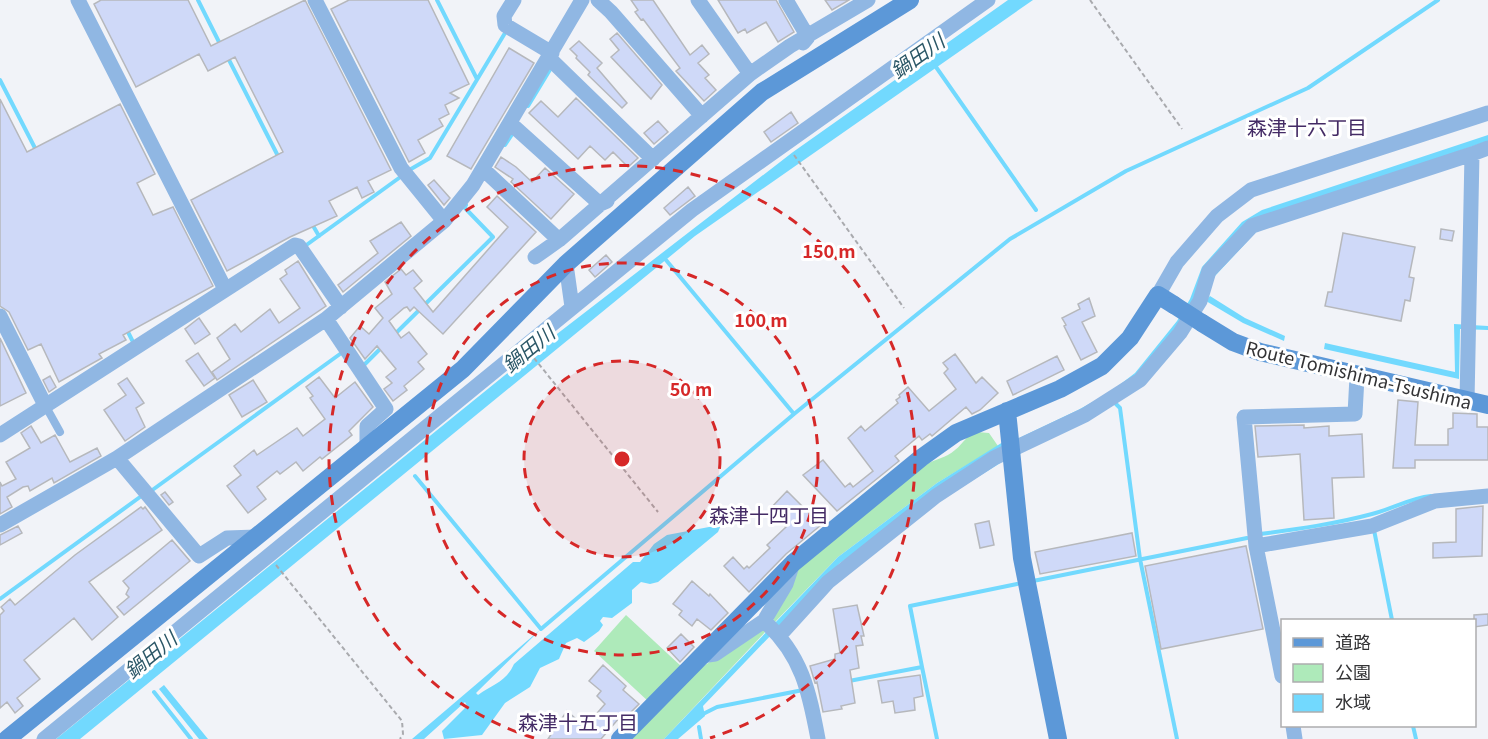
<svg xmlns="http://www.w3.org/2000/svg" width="1488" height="739" font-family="Georgia,'Noto Sans JP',serif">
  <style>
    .green { fill: #aeeaba }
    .water { fill: #72d9fe }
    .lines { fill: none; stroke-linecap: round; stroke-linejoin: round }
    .stream { stroke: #72d9fe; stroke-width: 4 }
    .building { fill: #cfd9f8; stroke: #b6b8bc; stroke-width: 1.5 }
    .path { stroke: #a9aaae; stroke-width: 2; stroke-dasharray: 4.5 3; stroke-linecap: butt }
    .lane { stroke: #90b7e3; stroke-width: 8 }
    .street { stroke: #90b7e3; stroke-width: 15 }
    .secondary { stroke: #5c98d8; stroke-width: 18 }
    .secondary-bridge { stroke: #5c98d8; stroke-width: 18 }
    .ring { fill: none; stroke: #d62828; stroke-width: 3; stroke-dasharray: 10 8 }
    .labels { text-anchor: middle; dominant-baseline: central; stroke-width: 6; stroke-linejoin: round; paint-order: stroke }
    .street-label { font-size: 18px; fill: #333335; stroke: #fff }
    .water-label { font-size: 20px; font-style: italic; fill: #2b5767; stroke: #fff }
    .neighbourhood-label { font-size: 20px; fill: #442b65; stroke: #fff }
    .centre { fill: #d62828; stroke: #fff; stroke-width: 3 }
    .ring-label { font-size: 18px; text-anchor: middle; font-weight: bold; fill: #d62828; stroke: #fff; stroke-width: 6; stroke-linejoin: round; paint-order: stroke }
  </style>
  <rect width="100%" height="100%" fill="#f1f3f8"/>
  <path class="green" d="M977,432L989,433L998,446L937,483L838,557L775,622L773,619L798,569L925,465C935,459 946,458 955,450C964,443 965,436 977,432Z
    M626,615L682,667L649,702L594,651Z
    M761,628L767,630L664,739H632L696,671Z"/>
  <path class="water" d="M1008,0H1033L695,236L80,739H56L531,354L793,152Z
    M1488,135V141L1272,215L1201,291L1181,324L1138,377L840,563L703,706L705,716L678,739H664L838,557L937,483L1003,442L1017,439L1078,410L1109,393L1135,373L1177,321L1190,299L1202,267L1242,222L1262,210Z
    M1210,296L1245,318L1285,336L1284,341L1243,323L1206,301Z
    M1454,324L1488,326V330L1460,329L1459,379L1324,349L1325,343L1455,372Z
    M717,519L721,525L718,532L658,582L650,584L641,582L632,590V603L612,618L603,617L600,621L603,625L599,631L584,642L577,638L566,643L559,659L540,668L530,687L505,703L482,735L444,739L442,731L467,706L465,702L424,739H412L541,629L476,693L478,695C493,684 506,682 514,664L633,562H640L654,544L667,535L709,527Z
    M164,685L208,739H199L159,689Z"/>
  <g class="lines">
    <path class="stream" d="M198,0L221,46
      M437,0L477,79
      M228,58L279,158
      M936,67L1036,210
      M0,80L37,152
      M528,106L551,68
      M505,145L513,133
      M411,169L430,158L505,33
      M312,224L319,236
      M305,246L399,178
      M666,260L794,414
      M127,330L132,340
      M395,334L493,237L464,207L466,205
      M364,365L383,346
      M1116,404L1120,408L1140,559L1177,739
      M415,476L541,629L794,414L1010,239L1126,171L1308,88L1438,0
      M151,491L340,354
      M1374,530L1392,620
      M1260,534C1298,529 1335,524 1372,514C1392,509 1410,498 1431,496
      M1033,581L1247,538
      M0,599L140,497
      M922,667L937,739
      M849,681L922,667L910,606L1017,584
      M154,692L191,739
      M703,714L717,707L803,690
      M1413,726L1416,739
      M699,727L701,739"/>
  </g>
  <path class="building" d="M101,0H188L211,46L305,0L391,170L368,181L374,192L362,198L357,187L329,201L337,216L290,237L227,271L191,200L283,152L235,57L208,71L199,54L136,87L94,4Z
    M349,0H428L469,84L450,93L459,98L445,105L449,114L439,119L443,126L418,140L425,153L409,162L331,9Z
    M631,0H653L690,55L702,45L709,54L698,63L709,75L705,78L716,90L704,101L676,71L680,68L643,19L641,20L635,12L638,10Z
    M718,0H776L794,32L778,42L766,22L747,33L745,29L738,33Z
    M825,0H849L832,10Z
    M617,33L662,85L651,99L611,57L619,50L610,39Z
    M579,41L602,63L597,68L627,103L622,108L588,75L590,72L576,58L577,56L570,49Z
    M509,48L534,63L471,169L447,156Z
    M576,98L638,158L628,167L613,152L605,160L590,146L578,159L529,113L541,101L558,117Z
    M0,99L27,152L120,104L155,174L137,183L153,215L173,207L213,286L123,335L126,340L99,354L102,358L59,382L41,344L28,350L9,312L0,306Z
    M791,112L798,123L771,142L764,132Z
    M658,121L668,132L654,144L644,133Z
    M501,157L516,167L532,182L545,168L574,194L551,219L511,182L513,179L495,167Z
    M434,180L450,198L444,205L428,185Z
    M688,187L695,196L670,215L664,208Z
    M497,196L536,232L443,334L414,307L410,311L407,307L404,308L389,321L401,338L409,332L427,354L418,362L424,369L404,386L407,390L393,401L384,389L392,383L386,377L396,369L377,346L365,359L350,338L360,326L369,334L383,318L375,308L392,294L385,282L401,269L406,275L413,270L422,281L414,288L433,312L508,227L487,207Z
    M401,222L411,236L343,292L338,285L378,253L370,241Z
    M1441,229L1454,231L1452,241L1440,239Z
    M1343,233L1415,247L1409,277L1414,278L1410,301L1405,300L1401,321L1325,306L1328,292H1332Z
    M606,255L612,262L595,277L589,270Z
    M298,261L326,306L217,380L212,372L230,359L217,338L235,324L241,332L270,309L279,323L300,308L280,279L287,274L285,270Z
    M1089,298L1095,316L1082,322L1097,352L1081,360L1064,326L1066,325L1062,318L1080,309L1078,304Z
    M199,318L210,334L195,344L185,329Z
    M0,338L26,393L0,406Z
    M198,353L215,378L204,386L186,361Z
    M955,354L976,383L982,377L998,393L980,410L972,414L966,407L932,436L930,434L922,440L919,436L895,456L899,461L837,511L803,475L823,460L845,487L850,483L853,487L873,471L848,438L861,426L865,431L898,403L896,400L900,397L899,395L908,387L929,411L956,389L944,373L948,369L943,363Z
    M1057,356L1064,370L1013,395L1007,381Z
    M50,376L56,387L49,392L43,380Z
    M319,377L335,398L355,382L373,407L349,431L352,435L322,459L320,457L303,471L296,462L280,474L277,471L257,487L266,499L248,513L227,486L241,475L234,466L254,450L257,455L297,428L303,436L325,419L310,398L313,396L306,387Z
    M127,378L144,403L136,408L145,427L125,441L104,410L126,395L118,384Z
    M253,380L267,402L242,417L229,395Z
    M1398,400L1418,402L1415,445H1448V429L1453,428V413L1477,414V427H1488V460H1415V468H1393Z
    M1304,425V428L1329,426V436L1362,434L1364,477L1332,478L1334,518L1304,520L1300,454L1258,457L1255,426Z
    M31,426L41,443L55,435L70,462L97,448L101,456L54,483L52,478L30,491L28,486L23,487L7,497L12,507L0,514V482L2,486L16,479L6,462L30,448L21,433Z
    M787,491L821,525L786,554L749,592L724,566L733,557L744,569L747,566L749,568L770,548L767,545L786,527L769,510Z
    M165,492L173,502L169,505L161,495Z
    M1483,506L1482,556L1433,558V543L1456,542V509Z
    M141,507L143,509L145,507L162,530L89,582L118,617L92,640L74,618L24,660L40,679L17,698L23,706L15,713L7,702L0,708V615L4,611L1,607L10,599L15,605L75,555Z
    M989,521L994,545L980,548L975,524Z
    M18,526L22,533L0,545V535Z
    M1132,533L1136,556L1040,574L1035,552Z
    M172,540L190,561L124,615L117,607L129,597L126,594L129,588L123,581Z
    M1246,546L1263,629L1161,649L1145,566Z
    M692,581L709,596L710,594L728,613L711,630L697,619L692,626L679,615L682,611L673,604Z
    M857,605L864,636H861L863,645L856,646L859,668L850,670L855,703L841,706L842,709L823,712L817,682L815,683L810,666L835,659V654L840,653L833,609Z
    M1488,614V625L1474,627V615Z
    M681,634L694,647L680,662L667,648Z
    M603,665L626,686L623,690L639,704L623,720L620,717L601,739H548L567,711L585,727L605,704L597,696L601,691L589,681Z
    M920,675L923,696L914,698L915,710L895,713L893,701L882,703L878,681Z"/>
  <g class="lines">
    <path class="path" d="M1090,0L1182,129
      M794,155L904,308
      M534,358L658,512
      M276,565L402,721L403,734L400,739"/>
    <path class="lane" d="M45,405L60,432"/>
    <path class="street" d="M78,0L225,289
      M315,0L401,168L444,221
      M514,0L504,16L505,25L552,53
      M598,0L611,12L702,116
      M698,0L750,74
      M786,0L808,37L803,43
      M549,58L653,159
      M510,123L600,204L607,201
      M483,169L559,240
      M535,257L559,240L750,74L790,46L868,0
      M566,264L572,307
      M1158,295L1177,262L1217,216L1251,190L1488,113
      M0,316L45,405
      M326,319L386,409L367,426V447
      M1467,401L1472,154L1488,148
      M0,435L295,245L299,246L341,307
      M117,458L199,556L227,538L257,537
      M0,525L117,458L326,319L444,221L473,185L582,0
      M1256,546L1372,526L1435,501L1488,496
      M764,621L786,584L793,563
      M780,635L828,582L936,496L994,458L1085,415L1140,380L1180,333L1200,301L1209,271L1252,226L1472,154
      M701,656L715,654L764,621C802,655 809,691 818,739
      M1282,676L1256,546L1244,417L1355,414L1357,377
      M1293,726L1295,739
      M44,739L692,210L988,0"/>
    <path class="secondary" d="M1202,323L1233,342L1260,352L1488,405
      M1007,411L1022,558L1058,739
      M7,739L463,369L566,264L762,92L910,0
      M620,739L793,563L921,458L956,433L1060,389L1102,366L1130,338L1158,295L1174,305"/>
    <path class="secondary-bridge" d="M1174,305L1202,323"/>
  </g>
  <circle cx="622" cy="459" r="98" fill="#d62828" fill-opacity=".12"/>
  <g class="ring">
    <circle cx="622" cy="459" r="98"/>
    <circle cx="622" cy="459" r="196"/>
    <path d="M534 738A293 293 0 1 1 710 738"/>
  </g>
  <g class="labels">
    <g class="street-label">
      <text transform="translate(1359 374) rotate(14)">Route Tomishima-Tsushima</text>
    </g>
    <g class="water-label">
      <text transform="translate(917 55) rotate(-35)">鍋田川</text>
      <text transform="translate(528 348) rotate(-39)">鍋田川</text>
      <text transform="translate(150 654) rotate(-39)">鍋田川</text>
    </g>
    <g class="neighbourhood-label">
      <text x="1307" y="126">森津十六丁目</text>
      <text x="769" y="514">森津十四丁目</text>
      <text x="578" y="721">森津十五丁目</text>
    </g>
  </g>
  <circle cx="622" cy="459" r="9" class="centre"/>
  <g class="ring-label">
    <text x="829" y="258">150 m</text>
    <text x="761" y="327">100 m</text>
    <text x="691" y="396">50 m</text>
  </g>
  <rect x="1281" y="619" width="195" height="108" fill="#ffffff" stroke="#adadae" stroke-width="1.5"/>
  <rect x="1293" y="638" width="30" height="9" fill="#5c98d8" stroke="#adadae" stroke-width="1.5"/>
  <text x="1335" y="649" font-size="18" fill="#333335">道路</text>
  <rect x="1293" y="664" width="30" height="18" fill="#aeeaba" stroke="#adadae" stroke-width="1.5"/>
  <text x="1335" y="679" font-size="18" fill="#333335">公園</text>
  <rect x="1293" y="694" width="30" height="18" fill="#72d9fe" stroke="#adadae" stroke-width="1.5"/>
  <text x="1335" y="709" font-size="18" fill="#333335">水域</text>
</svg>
